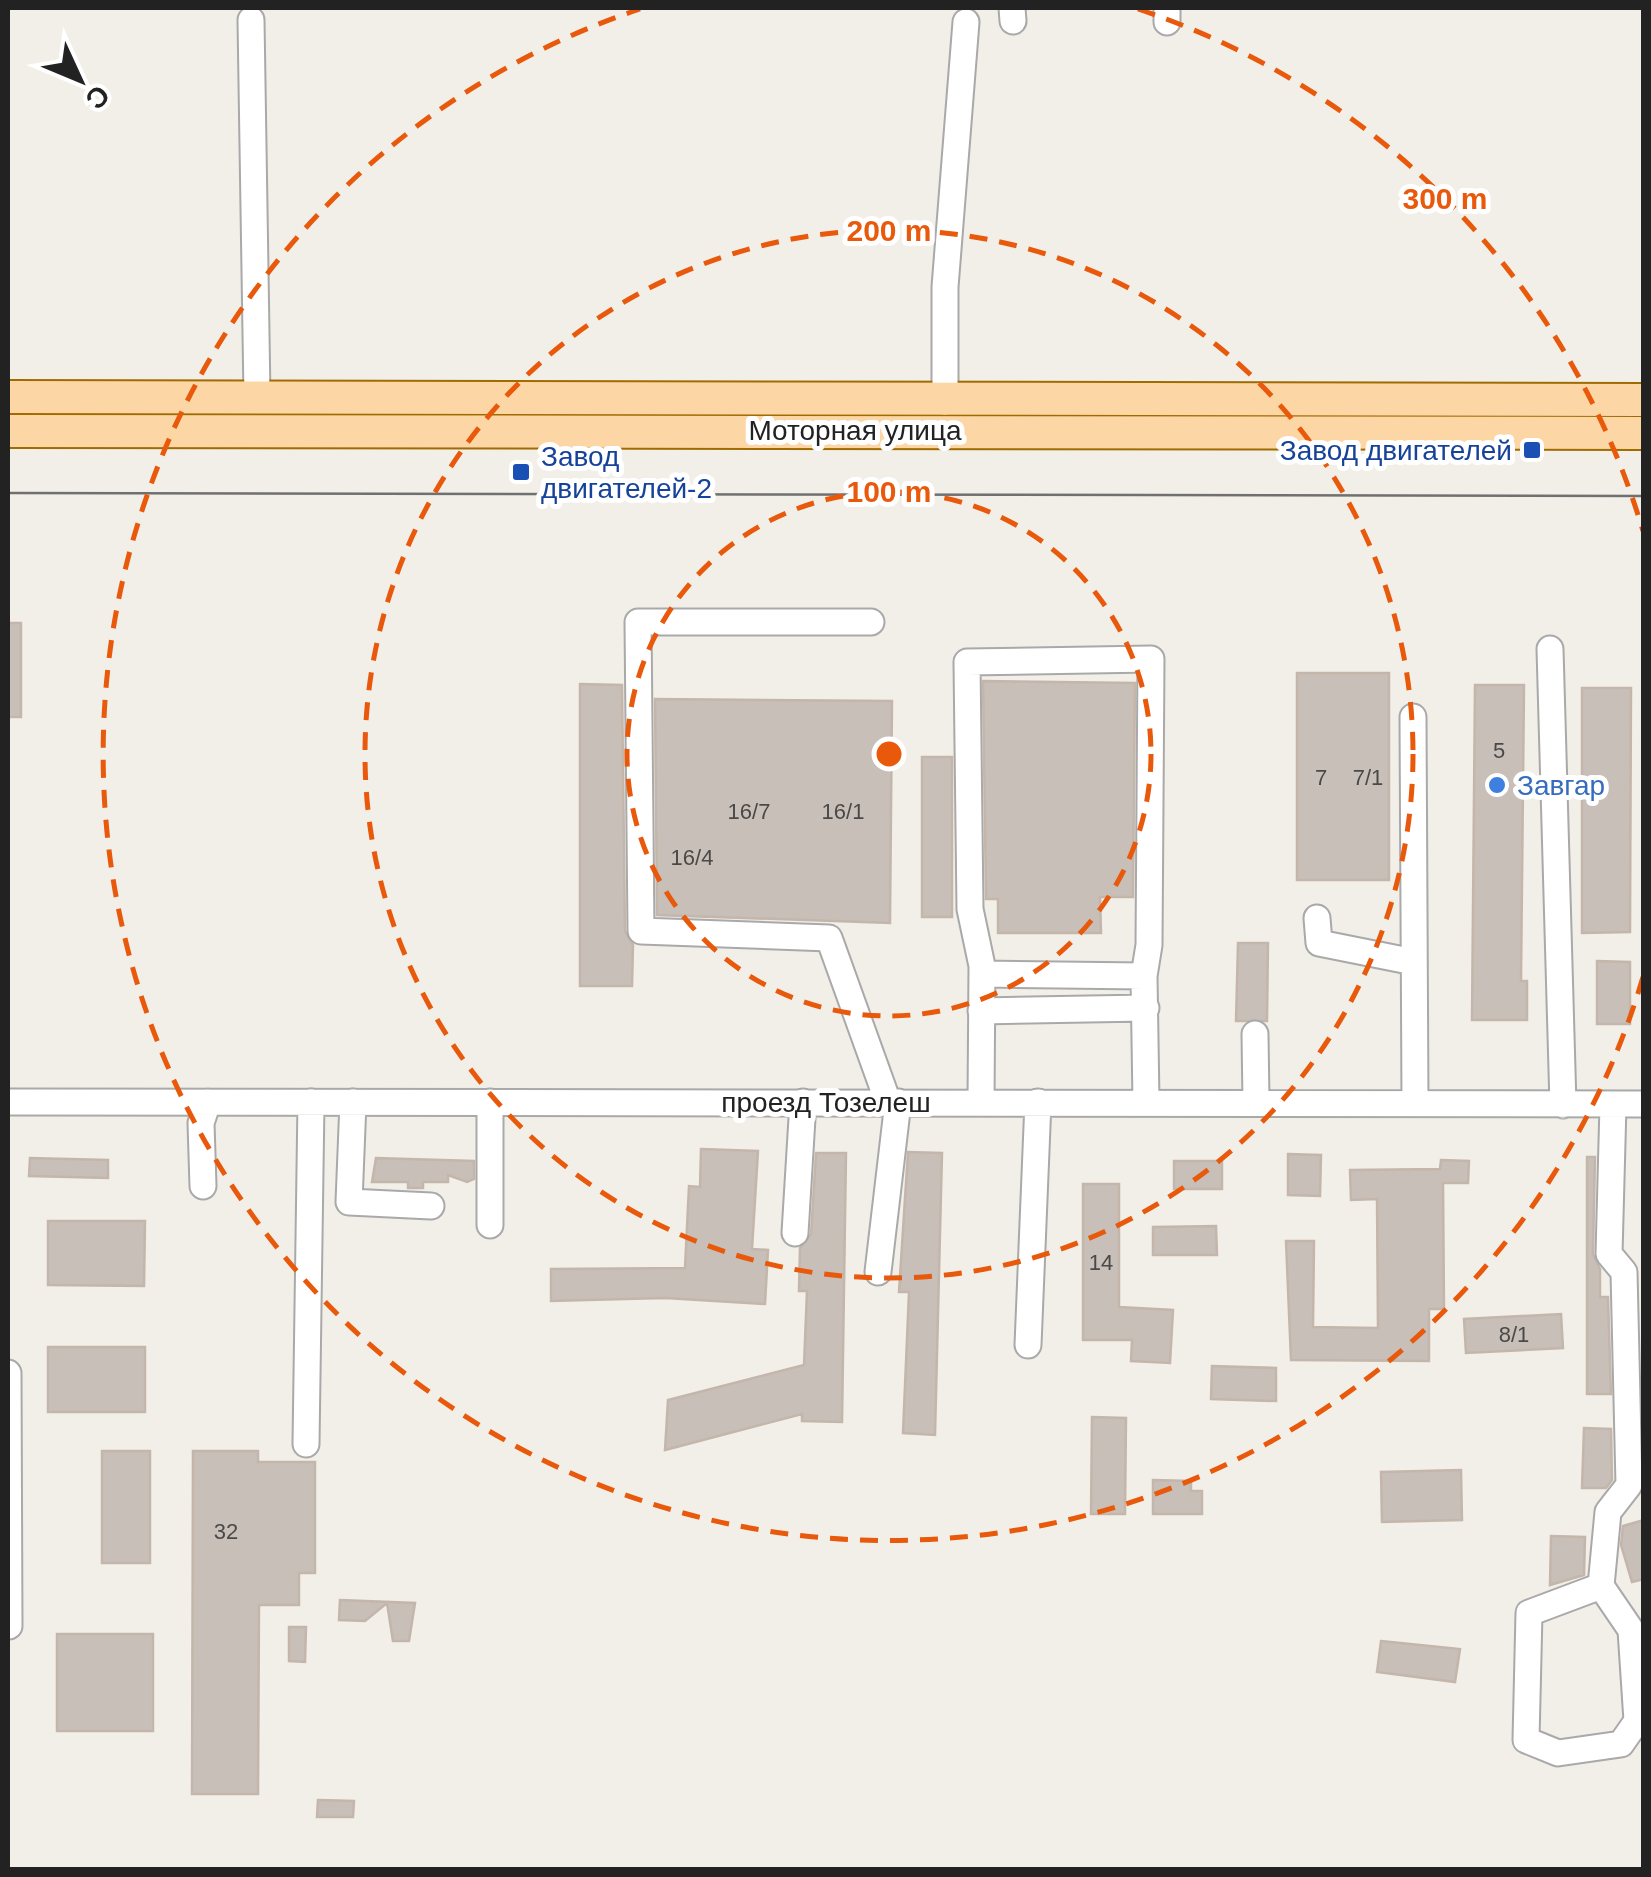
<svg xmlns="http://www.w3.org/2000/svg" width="1651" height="1877" font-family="Arial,sans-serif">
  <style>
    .building { fill: #c7bfb8; stroke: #c4b6ab; stroke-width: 2.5 }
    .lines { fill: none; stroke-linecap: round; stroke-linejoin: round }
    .minor-casing { stroke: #a9a9a9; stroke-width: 29 }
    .major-casing { stroke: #a06b00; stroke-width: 36 }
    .minor { stroke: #fff; stroke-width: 25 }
    .major { stroke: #fcd6a4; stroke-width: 32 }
    .tram { stroke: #707070; stroke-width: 2.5 }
    .ring { fill: none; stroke: #e8590c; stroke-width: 5; stroke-dasharray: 18 12 }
    .transit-dot { fill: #1a4fb4; stroke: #fff; stroke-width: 4 }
    .shop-dot { fill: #3f7fe0; stroke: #fff; stroke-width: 4 }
    .labels { text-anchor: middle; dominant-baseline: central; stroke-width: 10; stroke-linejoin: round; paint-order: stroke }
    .number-label { font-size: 22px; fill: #4b4948 }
    .street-label { font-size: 28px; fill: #222; stroke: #fff }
    .transit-label { font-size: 28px; fill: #164399; stroke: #fff; text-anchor: end }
    .shop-label { font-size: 28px; fill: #366cbe; stroke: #fff; text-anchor: start }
    .centre { fill: #e8590c; stroke: #fff; stroke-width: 5 }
    .ring-label { font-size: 30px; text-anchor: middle; font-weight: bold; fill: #e8590c; stroke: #fff; stroke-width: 10; stroke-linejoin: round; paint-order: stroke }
  </style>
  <rect width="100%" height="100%" fill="#f2efe9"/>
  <path class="building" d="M8,623H21V717H8Z
    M1297,673H1389V880H1297Z
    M983,681L1135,683L1133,897H1100L1101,933H998V899H986Z
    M580,684L622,685L625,931L633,945L632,986H580Z
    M1475,685H1524L1521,981H1527V1020H1472Z
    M1582,688H1631L1630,932L1582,933Z
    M655,699L892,701L890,923L657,915Z
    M922,757H952V917H922Z
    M1238,943H1268L1267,1021H1236Z
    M1597,961L1630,962V1024H1597Z
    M701,1149L758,1151L752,1249L768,1250L765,1304L665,1298L551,1301V1269L685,1268L689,1186L700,1187Z
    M908,1152L942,1153L935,1435L903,1433L909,1292H899Z
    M816,1153H846L842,1422L802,1421V1414L665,1450L668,1400L804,1365L807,1291H799L800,1248L811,1234Z
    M1288,1154L1321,1155L1320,1196L1288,1195Z
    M1587,1157H1595L1593,1254L1600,1269V1297H1608L1611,1394H1587Z
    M30,1158L108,1160V1178L29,1176Z
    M376,1158L474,1161V1179L467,1182L448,1175V1182H423V1188H408V1182H372Z
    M1441,1160L1469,1161L1468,1183H1443L1444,1309H1429V1361L1291,1360L1286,1241H1314L1313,1327L1378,1328L1377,1199L1351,1200L1350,1170L1440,1169Z
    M1174,1161H1222V1189H1174Z
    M1083,1184H1119V1307L1173,1310L1170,1363L1131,1361L1132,1340H1083Z
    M48,1221H145L144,1286L48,1285Z
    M1216,1226L1217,1255H1153V1227Z
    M1561,1314L1563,1348L1466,1353L1464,1319Z
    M48,1347H145V1412H48Z
    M1212,1366L1276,1368V1401L1211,1399Z
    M1092,1417L1126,1418L1125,1514H1091Z
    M1584,1428L1611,1429L1612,1480L1606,1488H1582Z
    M102,1451H150V1563H102Z
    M193,1451H258V1462H315V1573H299V1605H259L258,1794H192Z
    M1461,1470L1462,1520L1382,1522L1381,1472Z
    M1153,1480L1191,1481V1491H1202V1514H1153Z
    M1644,1520V1579L1632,1582L1621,1545L1623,1526Z
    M1551,1536L1585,1537L1584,1575L1550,1585Z
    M340,1600L415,1603L409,1641H393L387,1603L365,1621L339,1620Z
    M289,1627H306L305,1662L289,1661Z
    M57,1634H153V1731H57Z
    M1381,1641L1460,1649L1455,1682L1377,1672Z
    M318,1800L354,1801L353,1817H317Z"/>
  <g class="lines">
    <defs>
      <path id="minor" d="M1012,8L1013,21
        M1167,8V22
        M251,20L257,396
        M945,402V287L966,22
        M871,622H638L641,931L829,938L888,1102
        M1550,649L1563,1105
        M1413,717L1415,1102
        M1317,918L1319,943L1414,962
        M982,974L1144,976
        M981,1011L1146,1008
        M1255,1034L1256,1102
        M8,1102L1644,1104
        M353,1102L349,1202L431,1206
        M490,1102V1225
        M981,1102L982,966L970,909L967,662L1151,659L1149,945L1144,976L1146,1102
        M203,1186L201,1123L208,1102
        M795,1233L803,1102
        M878,1272L898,1102
        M1028,1345L1038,1102
        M8,1373L9,1626
        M306,1444L311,1102
        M1601,1586L1631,1630L1637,1721L1621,1744L1558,1753L1526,1740L1529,1613L1601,1586L1608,1512L1629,1485L1624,1272L1609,1254L1613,1105"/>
      <path id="major" d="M8,397L1644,400
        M8,431L1644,433"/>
    </defs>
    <use href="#minor" class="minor-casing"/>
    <use href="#major" class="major-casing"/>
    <use href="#minor" class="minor"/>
    <use href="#major" class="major"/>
    <path class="tram" d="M8,493L1644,496"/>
  </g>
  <g class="ring">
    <circle cx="889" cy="754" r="262"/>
    <circle cx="889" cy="754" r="524"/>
    <path d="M1643 977A786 786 0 1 1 640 9M1138 9A786 786 0 0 1 1643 531"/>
  </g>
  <g class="transit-dot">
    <rect x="1522" y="440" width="20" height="20" rx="5"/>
    <rect x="511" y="462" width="20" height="20" rx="5"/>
  </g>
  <circle class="shop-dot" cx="1497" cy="785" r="10"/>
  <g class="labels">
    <g class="number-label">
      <text x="1499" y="750">5</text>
      <text x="1321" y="777">7</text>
      <text x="1368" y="777">7/1</text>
      <text x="749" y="811">16/7</text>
      <text x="843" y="811">16/1</text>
      <text x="692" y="857">16/4</text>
      <text x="1101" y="1262">14</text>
      <text x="1514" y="1334">8/1</text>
      <text x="226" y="1531">32</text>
    </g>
    <g class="street-label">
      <text x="855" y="430">Моторная улица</text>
      <text x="826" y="1102">проезд Тозелеш</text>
    </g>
    <g class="transit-label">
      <text x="1512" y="450">Завод двигателей</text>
      <text x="541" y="456" text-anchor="start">Завод<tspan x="541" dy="32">двигателей-2</tspan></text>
    </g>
    <g class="shop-label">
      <text x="1517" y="785">Завгар</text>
    </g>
  </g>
  <circle cx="889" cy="754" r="15" class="centre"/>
  <g class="ring-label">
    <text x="1445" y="209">300 m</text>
    <text x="889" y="241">200 m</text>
    <text x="889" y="502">100 m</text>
  </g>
  <rect width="1651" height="1877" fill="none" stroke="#222222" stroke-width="20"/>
  <g transform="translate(80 80) rotate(134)" stroke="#ffffff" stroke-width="8" paint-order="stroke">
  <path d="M0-8L18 38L0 25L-18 38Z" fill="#222222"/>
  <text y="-15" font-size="28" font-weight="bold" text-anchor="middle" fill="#222222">С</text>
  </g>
</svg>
